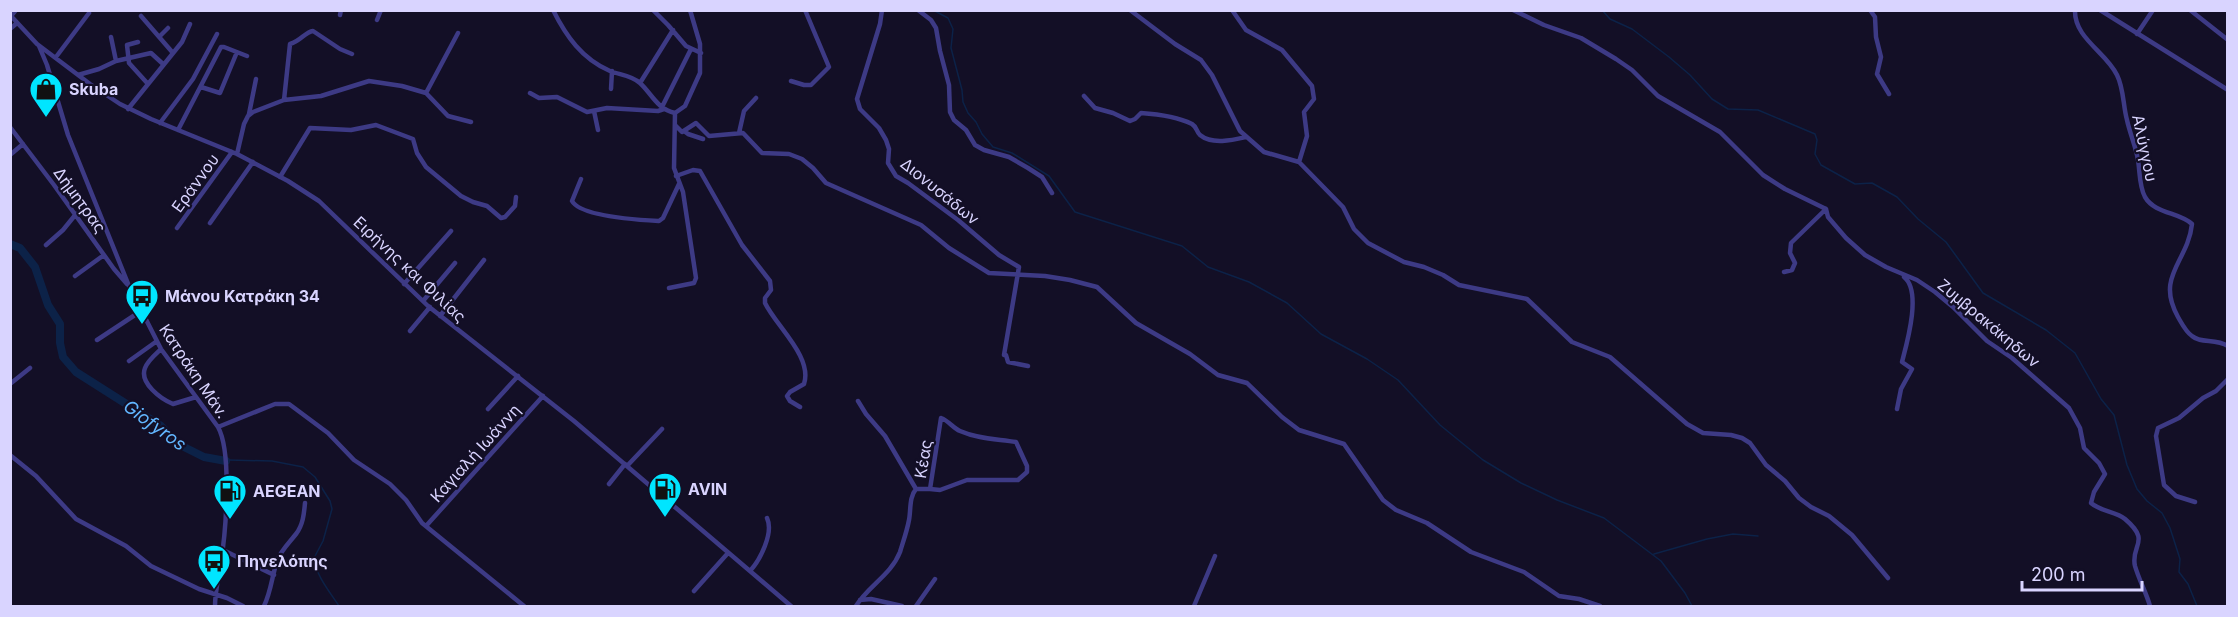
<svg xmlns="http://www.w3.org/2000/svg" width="2238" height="617" font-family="Inter,sans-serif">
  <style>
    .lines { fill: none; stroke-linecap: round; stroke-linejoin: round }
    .stream { stroke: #0c2248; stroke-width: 1.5 }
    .river { stroke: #0c2248; stroke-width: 8 }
    .minor { stroke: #3d3a85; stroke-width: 4.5 }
    .labels { text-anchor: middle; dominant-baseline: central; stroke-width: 4.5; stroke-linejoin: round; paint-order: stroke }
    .poi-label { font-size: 16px; font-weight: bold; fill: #d9d4ff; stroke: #130f26; text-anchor: start }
    .street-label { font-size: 16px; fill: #d9d4ff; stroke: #130f26 }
    .water-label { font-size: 18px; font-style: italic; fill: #62b6ff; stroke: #130f26 }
  </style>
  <rect width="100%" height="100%" fill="#130f26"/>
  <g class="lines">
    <path class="stream" d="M933,10L948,18L953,29L951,48L962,90L963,102L968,113L976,122L982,134L993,147L1012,153L1049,176L1075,212L1182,246L1208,267L1249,282L1287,303L1321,334L1367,359L1398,380L1440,425L1483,460L1521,483L1557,500L1604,518L1661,561L1685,593L1692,606
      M1602,10L1610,19L1632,29L1669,57L1690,75L1712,99L1728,109L1758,110L1815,134L1817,140L1815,154L1821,165L1855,184L1872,183L1897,197L1918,219L1946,242L1983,293L2046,330L2075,353L2101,399L2114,415L2127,465L2137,489L2147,501L2162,513L2170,528L2180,559L2179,572L2188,584L2197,606
      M228,460L272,461L303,467L315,477L330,501L332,509L323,541L314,558C316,576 330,592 339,606
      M1654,554L1707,539L1733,534L1758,536"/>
    <path class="river" d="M10,244L20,248L35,267L48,305L60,324V343L63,357L76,372L161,426L180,445L204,457L226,461"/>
    <path class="minor" d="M16,10L11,16L37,44L90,84L120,104L151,119L237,154L288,181L319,201L428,306L574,421L791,606
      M553,10C566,36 582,59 610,71C620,75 631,75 640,83C652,94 657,109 675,113
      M653,10L668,25L686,46L701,53
      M882,10L880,24L857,99L860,109L879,128L886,140L889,149L888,163L896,176L908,183L958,220L999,255L1019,267L1004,355H1006L1008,362L1028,366
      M918,10L931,20L936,28L940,51L949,85L950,112L954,120L966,130L975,145L984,150L1009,157L1028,168L1042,177L1052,193
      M1130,10L1175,44L1201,60L1212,75L1240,131L1264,152L1299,162L1343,207L1354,229L1368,243L1404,262L1424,267L1443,275L1459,285L1527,299L1572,342L1610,357L1687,424L1703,433L1731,435L1742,438L1750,443L1766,465L1785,481L1799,498L1811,507L1829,516L1852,535L1888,578
      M1232,10L1246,30L1282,50L1312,86L1314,99L1304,112L1307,136L1299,162
      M1513,10L1544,25L1581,38L1616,59L1632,70L1658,96L1720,132L1763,175L1785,189L1826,209L1828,217L1846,238L1865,255L1886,267L1917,280L1935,292L1953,307L1987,341L2012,358L2069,408L2080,428L2084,448L2099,463L2105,474L2094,492L2091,503C2101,512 2116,511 2125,519C2152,542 2130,545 2135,566C2139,580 2146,592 2150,606
      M1870,10L1875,17L1876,37L1881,57L1877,74L1889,94
      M2075,10C2074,38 2106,52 2117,75C2124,89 2123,106 2127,120C2130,134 2136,147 2138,160C2140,172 2139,186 2145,197C2155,214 2179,212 2192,224C2188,262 2155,276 2178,317C2182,324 2186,332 2192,336C2201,344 2215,338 2228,346
      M2100,10L2228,90
      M2190,10L2228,40
      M340,15L341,10
      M141,16L173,53
      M377,20L381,10
      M10,29L17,23
      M2137,34L2153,10
      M111,37L116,61
      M159,37L168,28
      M138,42L127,45L129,63L148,84
      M39,46L47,65L68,135L129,286L161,349L218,427C232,452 226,531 221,561C219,576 215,591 215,606
      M56,57L89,13
      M78,75L99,69L116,61L151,53L163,64
      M791,81L804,85H811L829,67L805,10
      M640,83L673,30
      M201,87L220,93L237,52
      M611,89L612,71
      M426,93L458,33
      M530,93L539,98L557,97L587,112L607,108L658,111L664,109
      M1084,96L1095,108L1113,113L1130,121L1135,119L1141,113C1156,114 1178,117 1192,124C1197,127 1196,131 1200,135C1212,145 1233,140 1246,137
      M284,100L290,44C301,41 305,32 313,31L340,49L352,54
      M662,107L691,49
      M128,109L182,42L190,24
      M594,111L598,130
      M675,113L685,106L700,73V44L690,10
      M249,114L256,79
      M160,123L193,79L217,34
      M675,125L682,132L696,123L709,136L743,133L762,153L789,154L802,159L813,168L826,183L921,225L949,248L989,273L1045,276L1070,280L1097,287L1136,323L1190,354L1218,375L1247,383L1282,417L1299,430L1344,444L1383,500L1396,510L1427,523L1471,552L1524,572L1559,596L1579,599L1600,606
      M10,127L54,185L114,269L127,284
      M178,130L221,47H224L247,56
      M684,131L688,134L703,139
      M739,133L744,111L756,98
      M237,154L244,124L248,116L253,112L284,100L321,96L369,81L402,86L426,93L448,116L471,122
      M10,155L23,144
      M676,176L693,170L700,171L742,245L770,281L771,290L765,298V303C776,326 813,357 804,384L790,392L787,396L790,401L800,407
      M280,177L310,128L351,130L376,125L413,139L417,153L426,167L461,196L473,202L487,206L501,218L505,217L515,206L516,197
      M581,179L572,201C581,217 640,220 659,221L663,218L679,184
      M210,223L253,162
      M177,228L232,152
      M46,245L63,230L76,214
      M1784,272L1792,270L1795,263L1790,253L1791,243L1826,209
      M75,276L104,255
      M404,284L451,231
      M669,288L694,283L696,278L683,192L674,168L675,113
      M423,301L455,263
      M440,316L484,260
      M410,331L430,307
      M97,340L141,311
      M161,349C156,354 148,360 145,368C139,383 161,399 173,404L196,397
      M129,361L157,341
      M10,384L30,368
      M858,401L866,414L885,436L916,489
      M488,409L518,376
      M1897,409L1901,389L1912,369L1902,362C1907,343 1922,291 1904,277
      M218,427L275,404H289L328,433L354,460L390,484L406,500L422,523L524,606
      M10,455L36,476L76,519L126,546L151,566L199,589L227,598L243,606
      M627,466L662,429
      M609,484L625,464
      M916,489H930L941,418C949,421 953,428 960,431C978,439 998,439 1016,442L1027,466V472L1018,480H967L940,490L930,489
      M2195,502L2176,496L2164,485L2156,436L2158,428L2179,418L2203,398L2216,391L2228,379
      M426,526L543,396
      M223,550L274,575
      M750,571C760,560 774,533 767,518
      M694,591L728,553
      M860,600L871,599L902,606
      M264,606C271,592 272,576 277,561C281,550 289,543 296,534C303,525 304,514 305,503
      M856,606C868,586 891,575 900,552C903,542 907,531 909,520C911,510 909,497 916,489
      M916,606L935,579
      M1194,606L1215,556"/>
  </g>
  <defs>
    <symbol id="shop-pin" viewBox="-11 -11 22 30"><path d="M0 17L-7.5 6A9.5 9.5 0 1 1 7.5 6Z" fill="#00e5ff" stroke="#130f26"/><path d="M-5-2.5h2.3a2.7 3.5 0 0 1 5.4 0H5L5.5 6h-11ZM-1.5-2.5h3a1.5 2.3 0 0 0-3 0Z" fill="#111"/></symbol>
    <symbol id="bus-pin" viewBox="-11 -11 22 30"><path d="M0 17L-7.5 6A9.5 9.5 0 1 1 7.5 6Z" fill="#00e5ff" stroke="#130f26"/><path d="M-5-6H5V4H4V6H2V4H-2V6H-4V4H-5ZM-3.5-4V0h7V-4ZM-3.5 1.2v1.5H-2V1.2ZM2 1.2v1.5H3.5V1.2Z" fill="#111"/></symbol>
    <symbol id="fuel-pin" viewBox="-11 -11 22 30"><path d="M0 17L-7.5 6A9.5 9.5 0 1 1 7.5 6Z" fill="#00e5ff" stroke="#130f26"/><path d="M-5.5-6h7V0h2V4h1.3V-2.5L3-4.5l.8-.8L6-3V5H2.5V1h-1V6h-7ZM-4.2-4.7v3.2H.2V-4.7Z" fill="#111"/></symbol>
  </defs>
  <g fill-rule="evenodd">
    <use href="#shop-pin" x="27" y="70" width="38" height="52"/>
    <use href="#bus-pin" x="123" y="277" width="38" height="52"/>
    <use href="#fuel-pin" x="646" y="470" width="38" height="52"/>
    <use href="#fuel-pin" x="211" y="472" width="38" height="52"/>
    <use href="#bus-pin" x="195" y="542" width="38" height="52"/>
  </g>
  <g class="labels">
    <g class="poi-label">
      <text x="69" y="89">Skuba</text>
      <text x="165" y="296">Μάνου Κατράκη 34</text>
      <text x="688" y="489">AVIN</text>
      <text x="253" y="491">AEGEAN</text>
      <text x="237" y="561">Πηνελόπης</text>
    </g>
    <g class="street-label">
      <text transform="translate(2145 148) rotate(78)">Αλύγγου</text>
      <text transform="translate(195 183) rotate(-54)">Εράννου</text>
      <text transform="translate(940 191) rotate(39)">Διονυσάδων</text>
      <text transform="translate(80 200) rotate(54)">Δήμητρας</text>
      <text transform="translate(410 269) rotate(43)">Ειρήνης και Φιλίας</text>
      <text transform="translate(1989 323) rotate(40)">Ζυμβρακάκηδων</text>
      <text transform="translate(194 371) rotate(56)">Κατράκη Μάν.</text>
      <text transform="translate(475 453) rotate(-48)">Καγιαλή Ιωάννη</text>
      <text transform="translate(923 459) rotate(-81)">Κέας</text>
    </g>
    <g class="water-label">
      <text transform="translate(155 425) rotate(36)">Giofyros</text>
    </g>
  </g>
  <rect width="2238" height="617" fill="none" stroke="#d9d4ff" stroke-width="24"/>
  <path d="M2022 581v9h120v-9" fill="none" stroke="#d9d4ff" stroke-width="3"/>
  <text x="2031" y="581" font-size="18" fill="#d9d4ff" stroke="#130f26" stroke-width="4.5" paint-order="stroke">200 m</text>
</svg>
